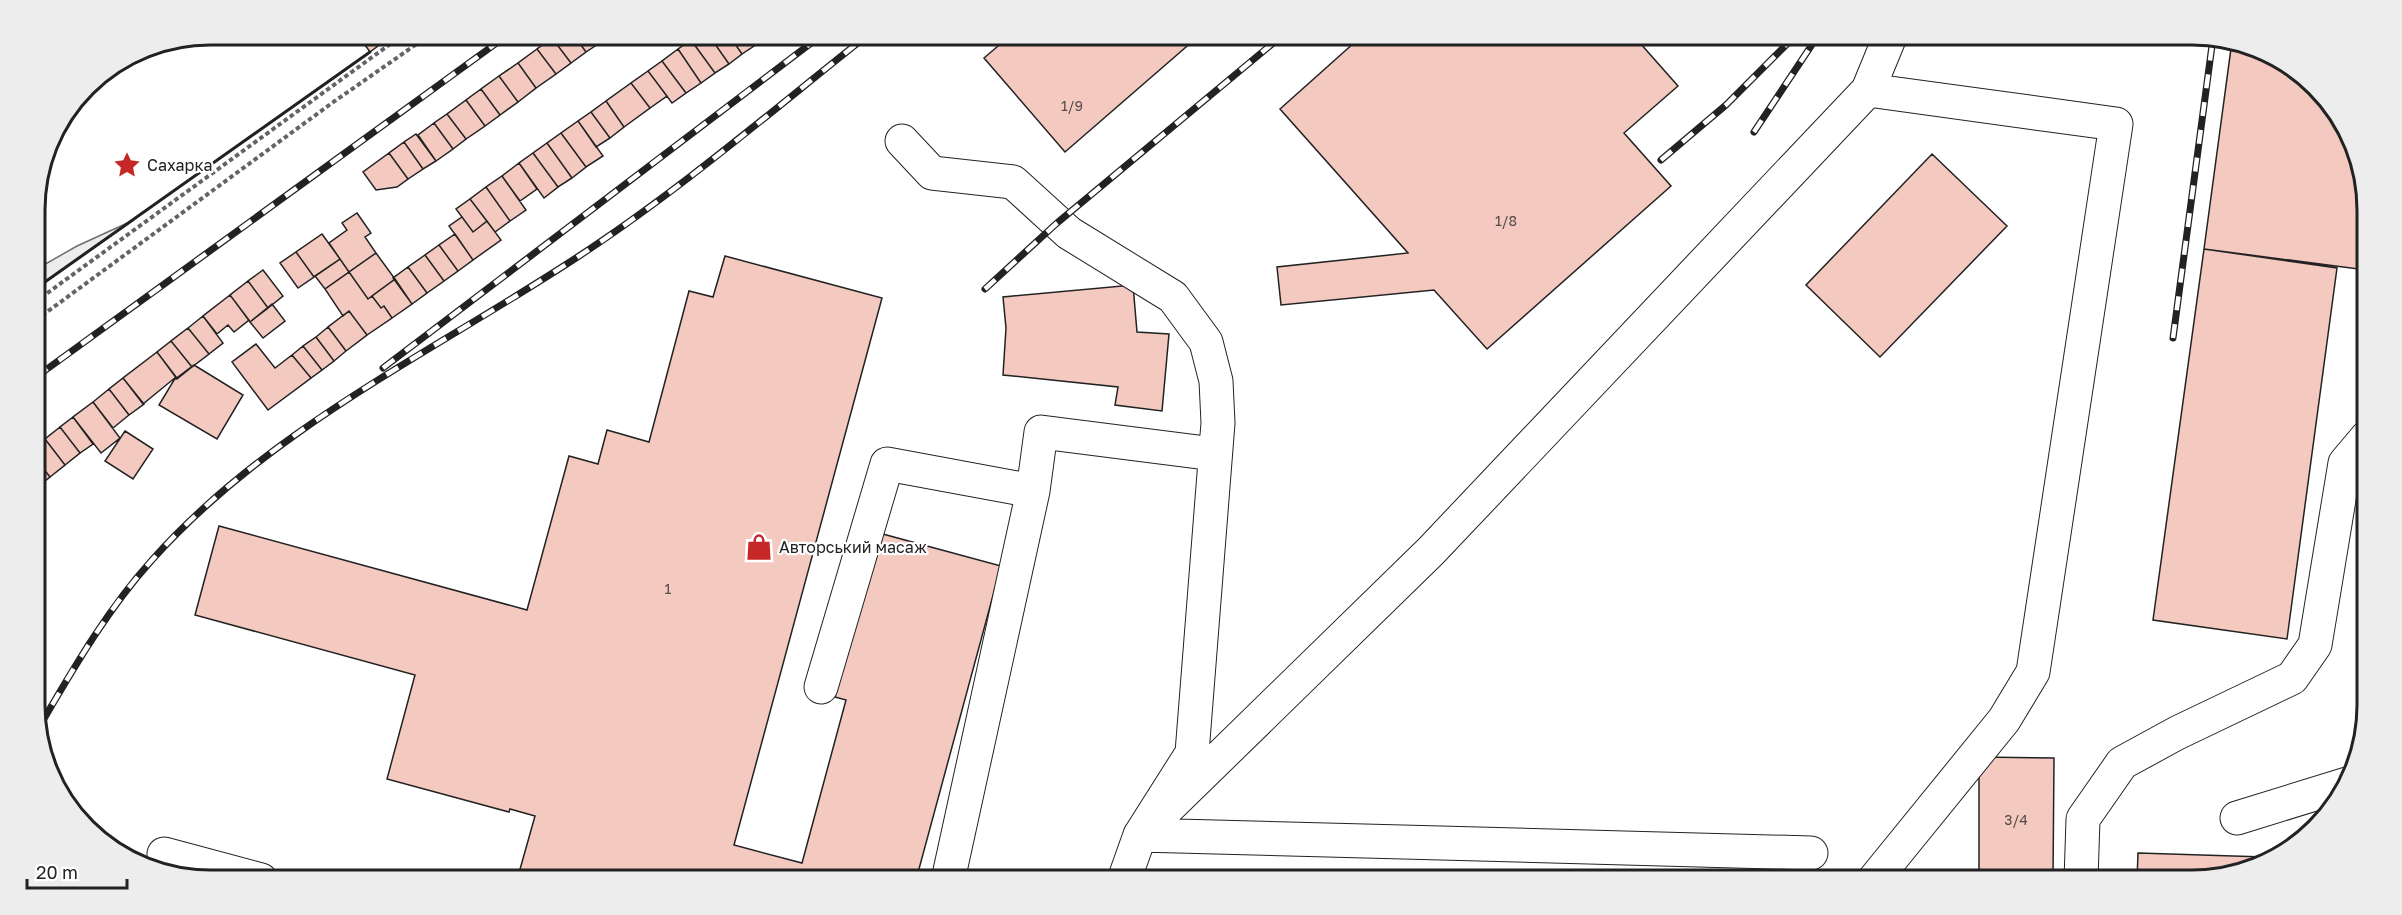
<svg xmlns="http://www.w3.org/2000/svg" width="2402" height="915" font-family="'Golos Text',sans-serif">
  <style>
    .parking { fill: #ededed; stroke: #6f6f6f; stroke-width: 1.5 }
    .building { fill: #f3c9c0; stroke: #222; stroke-width: 1.5 }
    .lines { fill: none; stroke-linecap: round; stroke-linejoin: round }
    .minor-casing { stroke: #222; stroke-width: 35 }
    .path { stroke: #646464; stroke-width: 4; stroke-dasharray: 4.5 3; stroke-linecap: butt }
    .minor { stroke: #fff; stroke-width: 33 }
    .rail-casing { stroke: #222; stroke-width: 7 }
    .rail { stroke: #fff; stroke-width: 4.5; stroke-dasharray: 14; stroke-linecap: butt }
    .wall { stroke: #222; stroke-width: 3 }
    .labels { text-anchor: middle; dominant-baseline: central; stroke-width: 4.5; stroke-linejoin: round; paint-order: stroke }
    .number-label { font-size: 14px; fill: #564c4a }
    .poi-label { font-size: 16px; fill: #222; stroke: #fff; text-anchor: start }
    .rim { fill: none; stroke: #222; stroke-width: 3 }
  </style>
  <rect width="100%" height="100%" fill="#fff"/>
  <path class="parking" d="M134,220L35,289V270L77,246Z"/>
  <path class="building" d="M357,34H394L370,52Z
    M557,34H573L586,52L571,63L552,38Z
    M573,34H600L604,40L586,52Z
    M698,34H708L729,64L715,73L691,40Z
    M708,34H728L742,54L729,64Z
    M728,34H750L757,44L742,54Z
    M750,34H770L757,44Z
    M1012,34H1201L1065,152L984,58Z
    M1364,34H1632L1678,86L1624,133L1671,186L1487,349L1434,290L1281,305L1277,267L1408,253L1280,109Z
    M552,38L571,63L556,74L537,49Z
    M691,40L715,73L701,83L678,49Z
    M2232,41L2248,44L2324,95L2366,187V270L2204,249Z
    M537,49L556,74L536,88L518,63Z
    M678,49L701,83L686,93L662,61Z
    M662,61L686,93L672,103L648,71Z
    M518,63L536,88L518,102L499,76Z
    M648,71L667,96L650,108L631,83Z
    M499,76L518,102L500,115L481,89Z
    M631,83L650,108L624,127L606,101Z
    M481,89L500,115L485,126L466,100Z
    M466,100L485,126L466,139L447,114Z
    M606,101L624,127L610,138L591,112Z
    M591,112L610,138L596,147L578,121Z
    M447,114L466,139L453,149L434,123Z
    M578,121L603,156L586,167L561,133Z
    M434,123L453,149L436,161L418,135Z
    M561,133L586,167L572,178L547,143Z
    M416,134L436,161L423,169L404,142Z
    M404,142L423,169L408,179L389,153Z
    M547,143L572,178L558,187L533,153Z
    M389,153L408,179L397,187L376,190L363,172Z
    M533,153L558,187L544,198L519,163Z
    M1932,154L2007,226L1880,357L1806,285Z
    M519,163L537,189L520,201L502,176Z
    M502,176L526,210L510,221L486,187Z
    M486,187L510,221L495,232L470,199Z
    M470,199L487,221L473,232L456,209Z
    M357,213L371,233L365,237L376,253L349,272L329,243L347,230L342,223Z
    M462,217L473,232L487,221L501,240L473,260L449,226Z
    M322,234L340,259L314,277L296,252Z
    M455,234L473,260L458,271L439,245Z
    M439,245L458,271L444,281L425,255Z
    M2204,249L2337,268L2287,639L2153,620Z
    M296,252L314,277L298,288L280,263Z
    M376,253L395,279L368,299L349,272Z
    M425,255L444,281L427,293L408,267Z
    M725,256L882,298L734,845L802,863L846,700L835,697L879,533L1001,566L916,880H517L535,816L510,809L509,812L387,779L415,675L195,615L219,526L527,610L569,456L598,464L607,430L649,442L689,291L713,297Z
    M340,259L349,272L325,289L315,276Z
    M408,267L427,293L412,304L393,278Z
    M263,270L283,296L268,308L248,281Z
    M349,272L368,299L372,296L381,308L384,306L392,318L367,335L349,311L343,316L325,289Z
    M395,279L412,304L392,318L384,306L381,308L372,296Z
    M248,281L268,308L250,322L230,295Z
    M1133,285L1137,332L1169,334L1162,411L1115,405L1118,387L1003,375L1006,328L1003,297Z
    M230,295L249,320L234,332L228,325L217,334L203,316Z
    M272,304L285,321L263,338L250,322Z
    M349,311L367,335L346,351L328,327Z
    M203,316L223,343L209,354L188,328Z
    M328,327L346,351L334,361L316,337Z
    M188,328L209,354L192,367L171,341Z
    M316,337L334,361L322,370L303,346Z
    M171,341L192,367L177,379L157,352Z
    M256,344L275,368L292,355L311,378L268,410L232,362Z
    M303,346L322,370L311,378L292,355Z
    M157,352L176,377L143,404L123,378Z
    M194,365L243,395L217,439L159,405L174,380Z
    M123,378L144,404L129,415L109,389Z
    M109,389L129,415L113,428L93,402Z
    M93,402L120,438L101,453L73,417Z
    M73,417L93,444L80,453L60,427Z
    M60,427L80,453L65,465L45,439Z
    M125,431L153,449L133,479L105,461Z
    M45,439L65,465L50,477L36,459V446Z
    M36,459L50,477L36,488Z
    M1979,757L2054,758L2053,880H1979Z
    M2138,853L2265,857L2203,880H2137Z"/>
  <g class="lines">
    <defs>
      <path id="minor" d="M902,141L932,173L1013,182L1069,233L1173,297L1206,342L1216,381L1218,423L1192,753L1140,835L1124,880
        M821,687L887,464L1033,491
        M2237,818L2347,784
        M1140,835L1431,551L1868,90
        M1140,835L1811,853
        M164,854L261,880
        M948,880L1033,491L1041,432L1214,454
        M1874,880L2004,720L2033,672L2116,124L1868,90L1891,34
        M2081,880L2083,819L2122,763L2177,733L2292,678L2315,645L2345,463L2367,437"/>
    </defs>
    <use href="#minor" class="minor-casing"/>
    <path class="path" d="M35,302L404,34
      M36,320L332,103L431,34"/>
    <use href="#minor" class="minor"/>
    <defs>
      <path id="rail" d="M1754,132L1819,34
        M1661,160L1726,105L1797,34
        M985,289L1057,223L1284,34
        M2173,338L2213,38
        M383,368L823,34
        M36,377L509,34
        M38,729C72,671 106,611 152,560C269,429 431,353 576,258C679,191 773,110 869,34"/>
    </defs>
    <use href="#rail" class="rail-casing"/>
    <use href="#rail" class="rail"/>
    <path class="wall" d="M35,289L370,52"/>
  </g>
  <defs>
    <symbol id="sight-bare" viewBox="-9 -9 18 18"><path d="M0-6L1.8-2.2L6-1.7L2.9 1.2L3.7 5.4L0 3.3L-3.7 5.4L-2.9 1.2L-6-1.7L-1.8-2.2Z" fill="#c62828" stroke="#fff" stroke-width="2.5" paint-order="stroke"/></symbol>
    <symbol id="shop-bare" viewBox="-9 -9 18 18"><path d="M-5-2.5h2.3a2.7 3.5 0 0 1 5.4 0H5L5.5 6h-11ZM-1.5-2.5h3a1.5 2.3 0 0 0-3 0Z" fill="#c62828" stroke="#fff" stroke-width="2.5" paint-order="stroke"/></symbol>
  </defs>
  <g fill-rule="evenodd">
    <use href="#sight-bare" x="108" y="146" width="38" height="38"/>
    <use href="#shop-bare" x="740" y="528" width="38" height="38"/>
  </g>
  <g class="labels">
    <g class="number-label">
      <text x="1072" y="105">1/9</text>
      <text x="1506" y="220">1/8</text>
      <text x="668" y="588">1</text>
      <text x="2016" y="819">3/4</text>
    </g>
    <g class="poi-label">
      <text x="147" y="165">Сахарка</text>
      <text x="779" y="547">Авторський масаж</text>
    </g>
  </g>
  <path d="M0 0H2402V915H0ZM210 45H2192A165 165 0 0 1 2357 210V705A165 165 0 0 1 2192 870H210A165 165 0 0 1 45 705V210A165 165 0 0 1 210 45Z" fill="#ededed" fill-rule="evenodd"/>
  <path class="rim" d="M210 45H2192A165 165 0 0 1 2357 210V705A165 165 0 0 1 2192 870H210A165 165 0 0 1 45 705V210A165 165 0 0 1 210 45Z"/>
  <path d="M27 879v9h100v-9" fill="none" stroke="#222222" stroke-width="3"/>
  <text x="36" y="879" font-size="18" fill="#222222" stroke="#ffffff" stroke-width="4.5" paint-order="stroke">20 m</text>
</svg>
